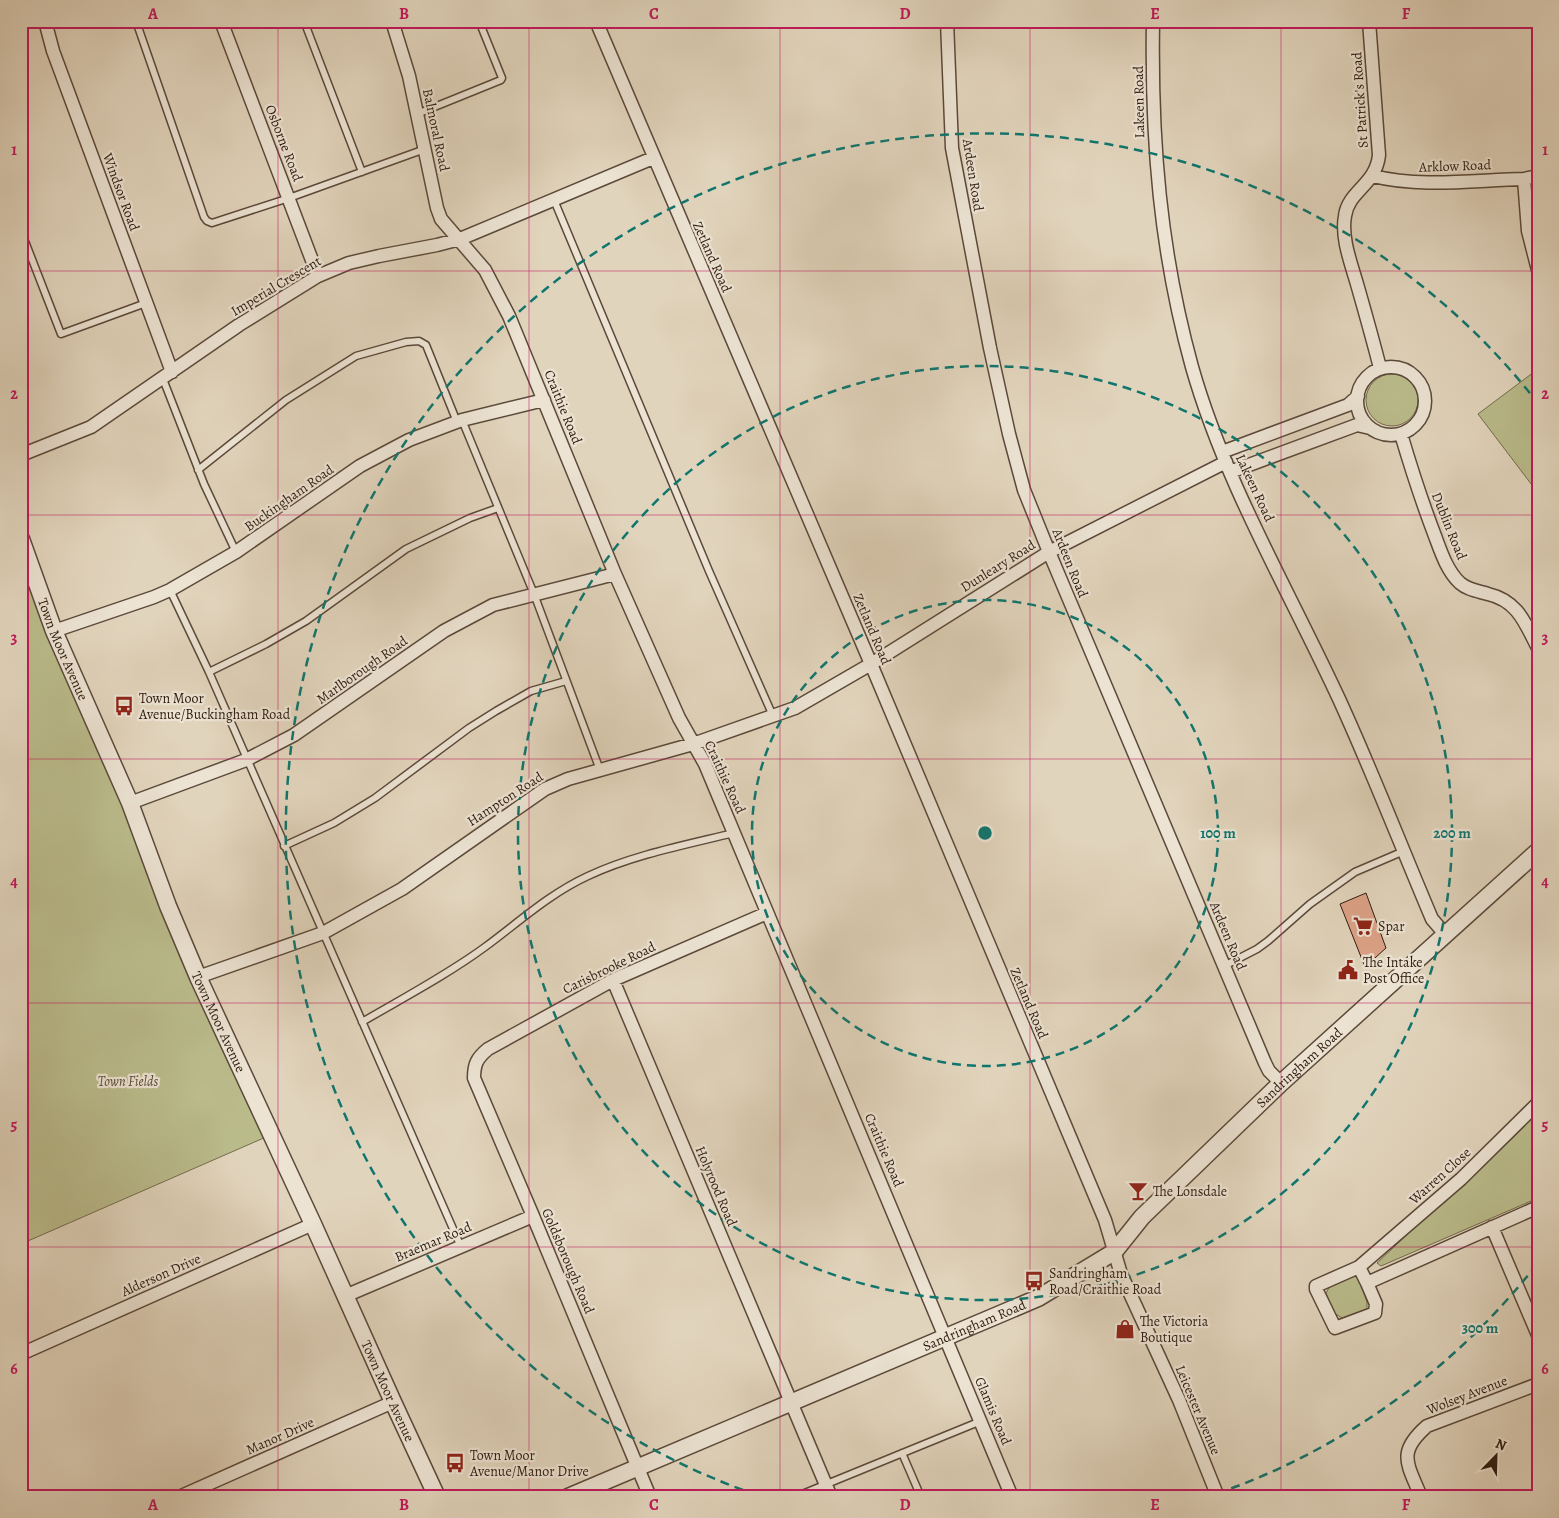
<svg xmlns="http://www.w3.org/2000/svg" width="1559" height="1518" font-family="Alegreya,serif">
  <style>
    .green { fill: #babb8b; stroke: #746b4d }
    .building { fill: #dda287; stroke: #2e1b0f }
    .lines { fill: none; stroke-linecap: round; stroke-linejoin: round }
    .service-casing { stroke: #5b493a; stroke-width: 9 }
    .minor-casing { stroke: #5b493a; stroke-width: 15 }
    .tertiary-casing { stroke: #5b493a; stroke-width: 19 }
    .service { stroke: #ece3d3; stroke-width: 6 }
    .minor { stroke: #ece3d3; stroke-width: 12 }
    .tertiary { stroke: #ece3d3; stroke-width: 16 }
    .grid { fill: none; stroke: #c2185b; stroke-width: 1; stroke-opacity: 0.55 }
    .ring { fill: none; stroke: #0f766e; stroke-width: 2.5; stroke-dasharray: 9 6 }
    .labels { text-anchor: middle; dominant-baseline: central; stroke-width: 4.5; stroke-linejoin: round; paint-order: stroke }
    .street-label { font-size: 14px; fill: #2e1b0f; stroke: #ece3d3 }
    .poi-label { font-size: 14px; fill: #2e1b0f; stroke: #ece3d3; text-anchor: start }
    .park-label { font-size: 14px; font-style: italic; fill: #584b34; stroke: #ece3d3 }
    .centre { fill: #0f766e; stroke: #ece3d3; stroke-width: 2.5 }
    .ring-label { font-size: 15px; text-anchor: middle; font-weight: bold; fill: #0f766e; stroke: #ece3d3; stroke-width: 4.5; stroke-linejoin: round; paint-order: stroke }
    .neatline { fill: none; stroke: #c2185b; stroke-width: 2 }
    .grid-label { font-size: 16px; text-anchor: middle; font-weight: bold; fill: #c2185b }
  </style>
  <rect width="100%" height="100%" fill="#e1d4bc"/>
  <filter id="stains"><feTurbulence type="fractalNoise" baseFrequency=".004" numOctaves="4"/><feColorMatrix values="0 0 0 0 .2 0 0 0 0 .09 0 0 0 0 .02 0 0 0 .5 -.17"/></filter>
  <radialGradient id="worn" r=".72"><stop offset=".6" stop-color="#630" stop-opacity="0"/><stop offset="1" stop-color="#630" stop-opacity=".3"/></radialGradient>
  <path class="green" d="M1538,369V493L1478,414Z
    M1366 400a26 26 0 1 1 52 0a26 26 0 1 1-52 0Z
    M21,539L266,1137L21,1244Z
    M1538,1111V1198L1381,1266L1377,1263Z
    M1353,1275L1358,1276L1367,1302V1309L1342,1318L1334,1313L1326,1293L1330,1286Z"/>
  <path class="building" d="M1366,893L1386,948L1365,967L1340,904Z"/>
  <g class="lines">
    <defs>
      <path id="service" d="M136,21L204,217L207,221L212,223L289,198L425,149
        M304,21L362,172
        M417,114L501,80L502,78L479,21
        M554,200L709,571L773,716
        M21,231L61,334L146,303
        M163,379L204,484L236,552
        M462,420L534,594L600,770
        M198,470L286,400L356,356L406,342L419,341L426,345L457,422
        M170,590L209,672L461,1247
        M209,672L266,644L306,621L406,549L470,518L498,508
        M284,846L334,823L375,798L469,728L496,711L531,691L566,681
        M1224,966L1257,949L1268,941L1310,904L1355,872L1404,851
        M362,1022C403,998 447,975 485,947C519,922 549,894 588,876C633,855 685,845 734,833
        M902,1453L921,1497
        M795,1497L981,1421"/>
      <path id="minor" d="M45,21L53,51L172,372
        M221,21L318,276
        M392,21L409,76L437,208L441,219L485,270L509,316L615,574L679,718L705,764L1012,1497
        M596,21L871,664L1105,1220L1121,1274L1179,1400L1218,1497
        M947,21L952,148L990,348L1009,434L1024,490L1049,552L1265,1063L1269,1071L1281,1083
        M1153,21C1151,141 1160,251 1192,367C1225,483 1288,589 1339,699C1372,771 1401,846 1432,919L1445,934
        M1369,21L1379,155C1376,185 1348,191 1345,216C1341,238 1351,263 1357,284C1365,312 1373,340 1380,368
        M1373,176C1421,188 1475,180 1524,179L1538,176
        M1524,179L1528,231L1538,270
        M1357 401a34 34 0 1 1 68 0a34 34 0 1 1-68 0Z
        M1401,434C1411,468 1422,502 1435,536C1441,552 1447,571 1460,583C1468,590 1478,591 1488,594C1518,601 1525,623 1538,648
        M1222,452L1348,405L1358,396
        M21,455L91,427L239,325L318,276L349,263L379,256L437,245L460,239L653,158
        M1230,472L1357,425L1370,428
        M54,631L154,597L170,590L236,552L360,466L409,440L462,420L544,400
        M130,803L246,760L294,735L444,631L493,605L615,574
        M198,977L323,933L402,889L545,789L568,779L693,744L795,708L871,664L1049,552L1226,462
        M613,980L831,1497
        M1538,1103L1461,1179L1359,1267L1367,1283L1538,1207
        M1492,1227L1538,1335
        M1359,1267L1316,1286V1289L1335,1328L1375,1313L1376,1304L1367,1283
        M345,1296L533,1216
        M21,1354L313,1224
        M21,1495L22,1497
        M179,1497L393,1402
        M650,1497L533,1216L474,1078C474,1064 477,1058 488,1049L613,980L767,913
        M1421,1497C1408,1464 1396,1453 1427,1426L1538,1384"/>
      <g id="tertiary">
        <path id="s1" d="M21,539L54,631L130,803L168,906L198,977L313,1224L393,1402L437,1497"/>
        <path id="s2" d="M568,1497L1038,1298L1114,1252L1142,1217L1281,1083L1538,851"/>
      </g>
    </defs>
    <use href="#service" class="service-casing"/>
    <use href="#minor" class="minor-casing"/>
    <use href="#tertiary" class="tertiary-casing"/>
    <use href="#service" class="service"/>
    <use href="#minor" class="minor"/>
    <use href="#tertiary" class="tertiary"/>
  </g>
  <path class="grid" d="M278,21V1497M529,21V1497M780,21V1497M1030,21V1497M1281,21V1497M21,271H1538M21,515H1538M21,759H1538M21,1003H1538M21,1247H1538"/>
  <g class="ring">
    <circle cx="985" cy="833" r="233"/>
    <circle cx="985" cy="833" r="467"/>
    <path d="M1537 1264A700 700 0 0 1 1213 1495M757 1495A700 700 0 1 1 1537 402"/>
  </g>
  <defs>
    <symbol id="bus-bare" viewBox="-9 -9 18 18"><path d="M-5-6H5V4H4V6H2V4H-2V6H-4V4H-5ZM-3.5-4V0h7V-4ZM-3.5 1.2v1.5H-2V1.2ZM2 1.2v1.5H3.5V1.2Z" fill="#8f2418" stroke="#ece3d3" stroke-width="2.5" paint-order="stroke"/></symbol>
    <symbol id="supermarket-bare" viewBox="-9 -9 18 18"><path d="M-6-5.5h2.5l.6 2H6L4.5 2H-2.5L-4.4-4H-6ZM-1.5 3.2a1.3 1.3 0 1 0 .1 0ZM3 3.2a1.3 1.3 0 1 0 .1 0Z" fill="#8f2418" stroke="#ece3d3" stroke-width="2.5" paint-order="stroke"/></symbol>
    <symbol id="civic-bare" viewBox="-9 -9 18 18"><path d="M-.6-6.5H3V-4.5H.6V-3L4-1V1h2V6H-6V1h2V-1L-.6-3ZM-1.2 2.5V6h2.4V2.5Z" fill="#8f2418" stroke="#ece3d3" stroke-width="2.5" paint-order="stroke"/></symbol>
    <symbol id="bar-bare" viewBox="-9 -9 18 18"><path d="M-6-5H6L.8 .8V4.5H3.5V6h-7V4.5H-.8V.8Z" fill="#8f2418" stroke="#ece3d3" stroke-width="2.5" paint-order="stroke"/></symbol>
    <symbol id="shop-bare" viewBox="-9 -9 18 18"><path d="M-5-2.5h2.3a2.7 3.5 0 0 1 5.4 0H5L5.5 6h-11ZM-1.5-2.5h3a1.5 2.3 0 0 0-3 0Z" fill="#8f2418" stroke="#ece3d3" stroke-width="2.5" paint-order="stroke"/></symbol>
  </defs>
  <g fill-rule="evenodd">
    <use href="#bus-bare" x="110" y="692" width="28" height="28"/>
    <use href="#supermarket-bare" x="1349" y="912" width="28" height="28"/>
    <use href="#civic-bare" x="1334" y="956" width="28" height="28"/>
    <use href="#bar-bare" x="1124" y="1177" width="28" height="28"/>
    <use href="#bus-bare" x="1020" y="1267" width="28" height="28"/>
    <use href="#shop-bare" x="1111" y="1315" width="28" height="28"/>
    <use href="#bus-bare" x="441" y="1449" width="28" height="28"/>
  </g>
  <g class="labels">
    <g class="street-label">
      <text transform="translate(1360 100) rotate(-94)">St Patrick's Road</text>
      <text transform="translate(1139 102) rotate(-91)">Lakeen Road</text>
      <text transform="translate(436 130) rotate(78)">Balmoral Road</text>
      <text transform="translate(284 143) rotate(69)">Osborne Road</text>
      <text transform="translate(1455 166) rotate(-2)">Arklow Road</text>
      <text transform="translate(973 175) rotate(81)">Ardeen Road</text>
      <text transform="translate(121 192) rotate(70)">Windsor Road</text>
      <text transform="translate(712 257) rotate(66)">Zetland Road</text>
      <text transform="translate(276 286) rotate(-31)">Imperial Crescent</text>
      <text transform="translate(563 407) rotate(68)">Craithie Road</text>
      <text transform="translate(1255 488) rotate(65)">Lakeen Road</text>
      <text transform="translate(289 498) rotate(-35)">Buckingham Road</text>
      <text transform="translate(1449 526) rotate(68)">Dublin Road</text>
      <text transform="translate(1070 563) rotate(68)">Ardeen Road</text>
      <text transform="translate(998 566) rotate(-32)">Dunleary Road</text>
      <text transform="translate(872 629) rotate(67)">Zetland Road</text>
      <text stroke="none"><textPath href="#s1" startOffset="118">Town Moor Avenue</textPath></text>
      <text transform="translate(362 670) rotate(-35)">Marlborough Road</text>
      <text transform="translate(725 777) rotate(65)">Craithie Road</text>
      <text transform="translate(505 799) rotate(-33)">Hampton Road</text>
      <text transform="translate(1228 936) rotate(67)">Ardeen Road</text>
      <text transform="translate(609 968) rotate(-26)">Carisbrooke Road</text>
      <text transform="translate(1029 1003) rotate(67)">Zetland Road</text>
      <text stroke="none"><textPath href="#s1" startOffset="522">Town Moor Avenue</textPath></text>
      <text stroke="none"><textPath href="#s2" startOffset="861">Sandringham Road</textPath></text>
      <text transform="translate(884 1150) rotate(67)">Craithie Road</text>
      <text transform="translate(1440 1176) rotate(-42)">Warren Close</text>
      <text transform="translate(716 1186) rotate(67)">Holyrood Road</text>
      <text transform="translate(433 1242) rotate(-23)">Braemar Road</text>
      <text transform="translate(568 1261) rotate(67)">Goldsborough Road</text>
      <text transform="translate(161 1275) rotate(-24)">Alderson Drive</text>
      <text stroke="none"><textPath href="#s2" startOffset="441">Sandringham Road</textPath></text>
      <text stroke="none"><textPath href="#s1" startOffset="928">Town Moor Avenue</textPath></text>
      <text transform="translate(1467 1395) rotate(-21)">Wolsey Avenue</text>
      <text transform="translate(1198 1410) rotate(67)">Leicester Avenue</text>
      <text transform="translate(993 1411) rotate(67)">Glamis Road</text>
      <text transform="translate(280 1436) rotate(-24)">Manor Drive</text>
    </g>
    <g class="poi-label">
      <text x="139" y="698">Town Moor<tspan x="139" dy="16">Avenue/Buckingham Road</tspan></text>
      <text x="1378" y="926">Spar</text>
      <text x="1363" y="962">The Intake<tspan x="1363" dy="16">Post Office</tspan></text>
      <text x="1153" y="1191">The Lonsdale</text>
      <text x="1049" y="1273">Sandringham<tspan x="1049" dy="16">Road/Craithie Road</tspan></text>
      <text x="1140" y="1321">The Victoria<tspan x="1140" dy="16">Boutique</tspan></text>
      <text x="470" y="1455">Town Moor<tspan x="470" dy="16">Avenue/Manor Drive</tspan></text>
    </g>
    <g class="park-label">
      <text x="128" y="1081">Town Fields</text>
    </g>
  </g>
  <circle cx="985" cy="833" r="8" class="centre"/>
  <g class="ring-label">
    <text x="1218" y="838">100 m</text>
    <text x="1452" y="838">200 m</text>
    <text x="1480" y="1333">300 m</text>
  </g>
  <rect width="1559" height="1518" fill="none" stroke="#e1d4bc" stroke-width="55"/>
  <g transform="translate(1496 1456) rotate(23)" stroke="#ece3d3" stroke-width="4" paint-order="stroke">
  <path d="M0-4L9 19L0 12L-9 19Z" fill="#2e1b0f"/>
  <text y="-8" font-size="14" font-weight="bold" text-anchor="middle" fill="#2e1b0f">N</text>
  </g>
  <rect x="28" y="28" width="1504" height="1462" class="neatline"/>
  <g class="grid-label">
    <text x="153" y="19">A</text>
    <text x="404" y="19">B</text>
    <text x="654" y="19">C</text>
    <text x="905" y="19">D</text>
    <text x="1155" y="19">E</text>
    <text x="1406" y="19">F</text>
    <text x="14" y="155">1</text>
    <text x="1545" y="155">1</text>
    <text x="14" y="399">2</text>
    <text x="1545" y="399">2</text>
    <text x="14" y="643">3</text>
    <text x="1545" y="643">3</text>
    <text x="14" y="887">4</text>
    <text x="1545" y="887">4</text>
    <text x="14" y="1130">5</text>
    <text x="1545" y="1130">5</text>
    <text x="14" y="1374">6</text>
    <text x="1545" y="1374">6</text>
    <text x="153" y="1510">A</text>
    <text x="404" y="1510">B</text>
    <text x="654" y="1510">C</text>
    <text x="905" y="1510">D</text>
    <text x="1155" y="1510">E</text>
    <text x="1406" y="1510">F</text>
  </g>
  <rect width="100%" height="100%" filter="url(#stains)"/>
  <rect width="100%" height="100%" fill="url(#worn)"/>
</svg>
